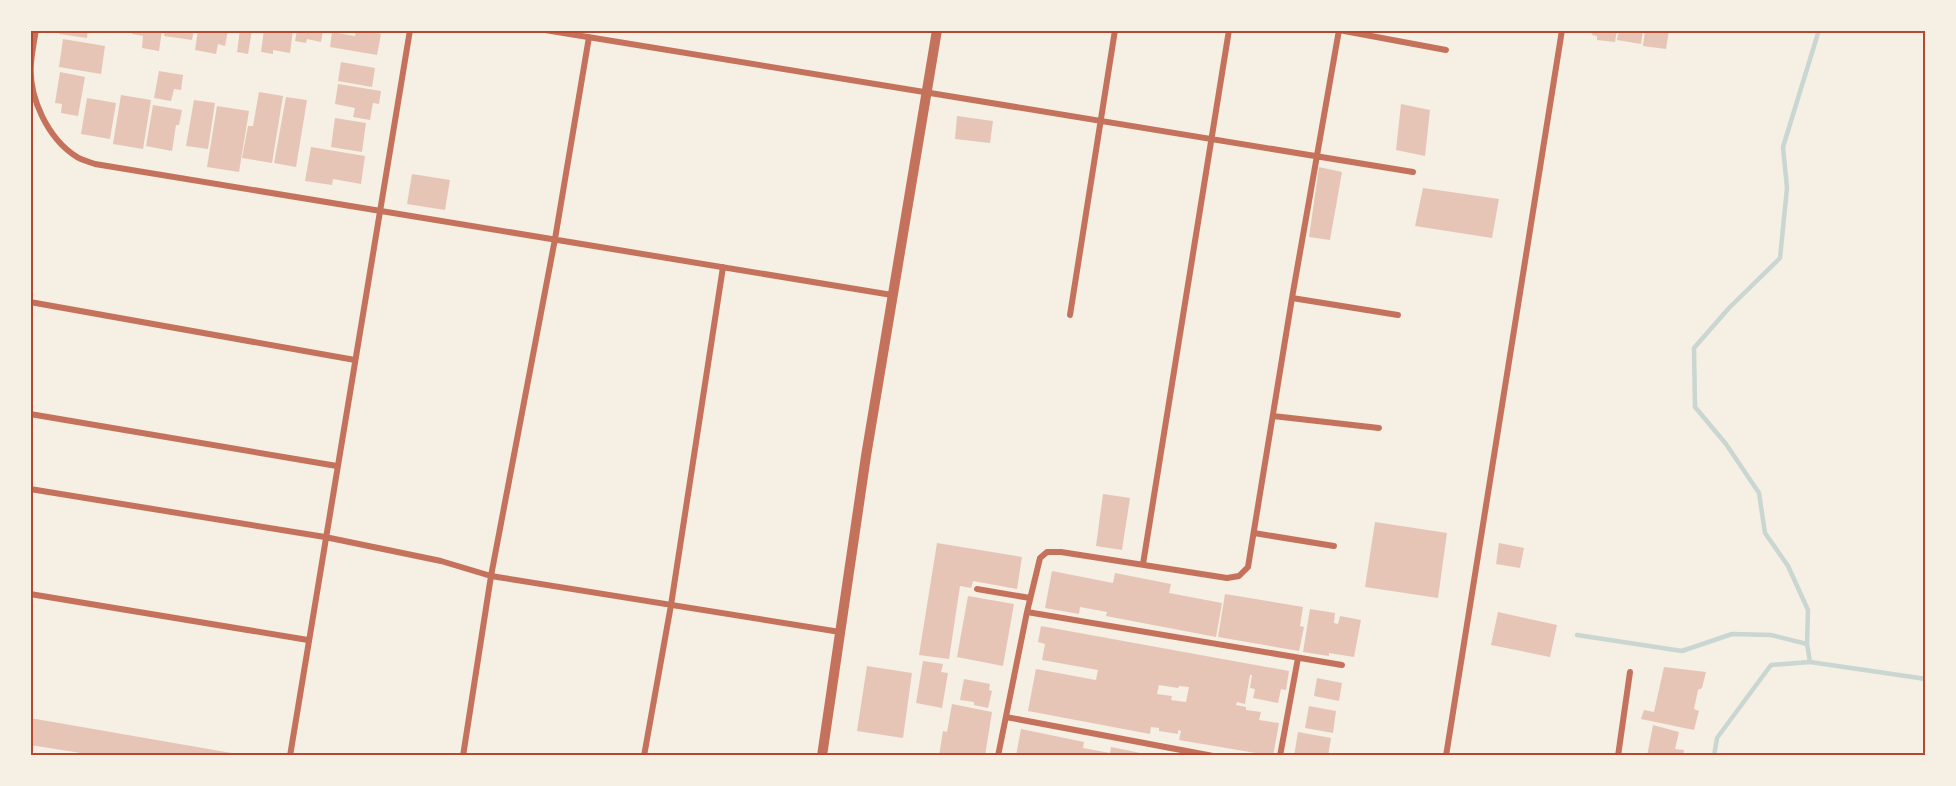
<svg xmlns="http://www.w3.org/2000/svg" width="1956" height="786" font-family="Figtree,sans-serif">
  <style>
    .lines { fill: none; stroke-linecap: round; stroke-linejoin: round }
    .stream { stroke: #c9d6d2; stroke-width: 4.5 }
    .building { fill: #e6c5b7; fill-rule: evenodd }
    .minor { stroke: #c5725c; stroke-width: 6 }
    .tertiary { stroke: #c5725c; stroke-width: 10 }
    .neatline { fill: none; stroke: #b5482f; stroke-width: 2 }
  </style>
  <rect width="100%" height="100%" fill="#f6efe4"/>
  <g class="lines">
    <path class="stream" d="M1577,635L1682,651L1732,634L1771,635L1807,644L1810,662
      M1807,644L1808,610L1788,566L1765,533L1759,493L1726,444L1695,407L1694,348L1729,308L1780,258L1787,188L1783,147L1819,30
      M1714,756L1717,738L1771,665L1810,662L1926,679"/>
  </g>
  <path class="building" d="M60,30H88L87,38L59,34Z
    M133,30H162L159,51L142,48L143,36L132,34Z
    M165,30H194L192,40L164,36Z
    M198,30H228L225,46L218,44L216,54L195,50Z
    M240,30H252L248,54L237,52Z
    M264,30H293L290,53L273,50V54L261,52Z
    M297,30H323L321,42L307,39L306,43L295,41Z
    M356,30L381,34L377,55L330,47L332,32L355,36Z
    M1593,30H1617L1615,42L1597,40V36L1592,35Z
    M1619,30H1643L1641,44L1617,40Z
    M1645,30H1669L1666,49L1643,46Z
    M63,39L105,46L101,74L59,67Z
    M341,62L375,68L372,87L338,81Z
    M159,71L183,75L181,90L174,89L171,101L154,98Z
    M60,72L85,77L78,116L61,113L62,104L55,103Z
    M338,84L381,91L379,104L373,103L370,120L353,117L355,108L335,104Z
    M259,92L283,96L272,163L242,158L248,126H253Z
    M121,95L151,100L143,149L113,144Z
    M286,97L307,100L296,167L274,163Z
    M87,98L116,103L110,139L81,134Z
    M194,100L215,103L208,149L186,146Z
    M1401,104L1430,110L1425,156L1396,150Z
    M153,105L182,110L179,125H176L172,151L146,146Z
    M217,106L249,111L239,172L207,167Z
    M957,116L993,121L990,143L955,139Z
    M335,118L366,123L362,152L331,147Z
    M311,147L365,156L361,184L333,179L332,185L305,181Z
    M1319,167L1342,172L1330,240L1309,237Z
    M412,174L450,180L445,210L407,204Z
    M1423,188L1499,199L1492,238L1415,226Z
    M1103,494L1130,498L1122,550L1096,546Z
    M1375,522L1447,533L1438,598L1365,587Z
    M937,543L1022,557L1017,589L973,581L971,588L960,586L949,659L919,655Z
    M1499,543L1524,548L1520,568L1496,564Z
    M1052,571L1113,583L1115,573L1171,584L1169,593L1222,603L1216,637L1106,616L1107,612L1080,607L1079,614L1045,608Z
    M1225,594L1303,607L1300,626L1304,627L1299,651L1218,637Z
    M968,596L1014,604L1003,666L957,657Z
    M1310,609L1335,613L1334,623L1338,624L1340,616L1361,620L1354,657L1329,653V656L1303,652Z
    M1498,612L1557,625L1550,657L1491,645Z
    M1041,626L1289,671L1286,690L1281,689L1278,703L1253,698L1255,689L1250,688L1252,675H1250L1245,704L1237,702L1236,705L1246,707V710L1261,712L1259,720L1279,723L1273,756L1179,740L1181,731L1178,730V734L1159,731V728L1151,727L1150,734L1028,711L1036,669L1096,680L1098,670L1042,660L1045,644L1038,642ZM1159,685L1178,688L1179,686L1189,687L1186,702L1171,700L1172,696L1157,694Z
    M923,661L943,664L941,672L948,673L942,708L916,703Z
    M867,666L912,673L903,738L857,731Z
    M1664,667L1706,672L1702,688L1698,690L1694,709L1699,711L1694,730L1641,719L1644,710L1654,712Z
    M1317,678L1342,683L1339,701L1314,696Z
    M964,679L990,684L989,690L992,691L988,708L974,705V702L960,700Z
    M952,704L992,712L985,756H939L943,731L947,732Z
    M1309,706L1336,711L1333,733L1305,728Z
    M30,718L243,755V756H100L30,745Z
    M1653,725L1679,732L1675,749L1684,750L1683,756H1647Z
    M1021,729L1084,742L1083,748L1110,753L1111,747L1155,756H1016Z
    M1298,732L1331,738L1328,756H1294Z"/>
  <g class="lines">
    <path class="minor" d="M36,30C34,41 32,52 31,63C28,97 48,139 77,157C82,160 89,162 95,164L892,295
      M545,30L1413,172
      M1339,30L1446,50
      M1292,298L1398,315
      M30,302L355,360
      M1070,315L1115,30
      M30,414L337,466
      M1273,416L1379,428
      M30,489L325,537L441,561L491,576L840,632
      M1254,533L1334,546
      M1143,564L1229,30
      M977,589L1030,598
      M30,594L308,640
      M1027,612L1342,665
      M1006,717L1213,756
      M290,756L410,30
      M463,756L491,576L555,239L589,37
      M644,756L671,605L723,267
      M998,756L1027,612L1040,558L1047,552H1061L1227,578L1239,576L1248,567L1292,298L1339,30
      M1280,756L1298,658
      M1446,756L1562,30
      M1618,756L1630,672"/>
    <path class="tertiary" d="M822,756L866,456L937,30"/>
  </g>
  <rect width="1956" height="786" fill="none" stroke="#f6efe4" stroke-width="63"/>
  <rect x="32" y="32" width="1892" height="722" class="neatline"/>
</svg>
